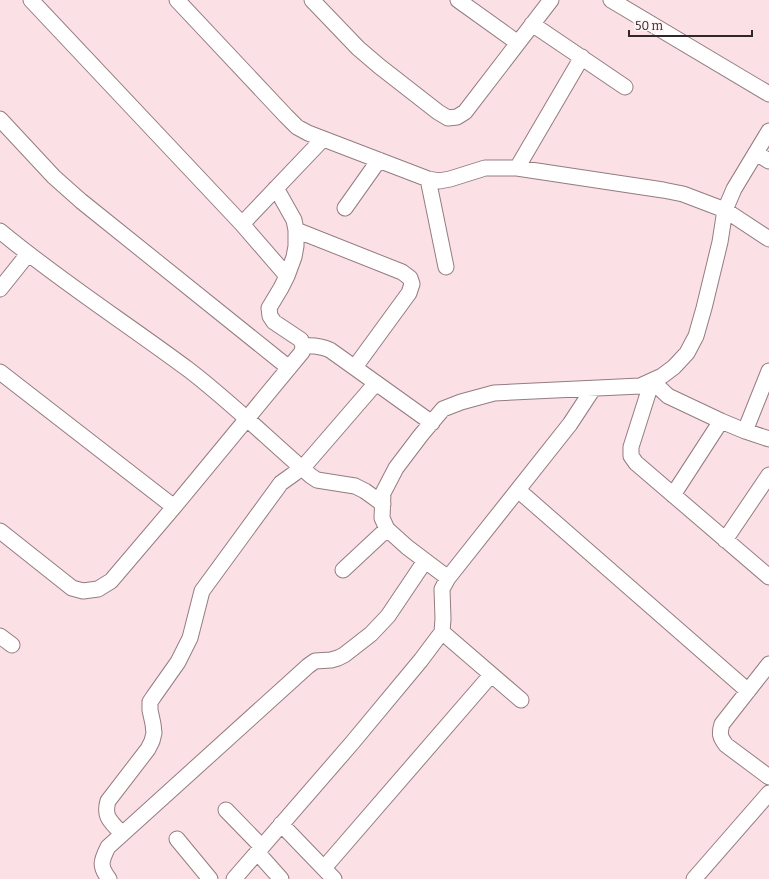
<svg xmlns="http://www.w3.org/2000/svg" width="769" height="879" font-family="Bitter,serif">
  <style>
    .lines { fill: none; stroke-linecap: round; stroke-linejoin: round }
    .street-casing { stroke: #947c80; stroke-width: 17 }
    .street { stroke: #fff; stroke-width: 15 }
  </style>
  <rect width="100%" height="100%" fill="#fbe0e5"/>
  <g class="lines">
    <defs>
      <path id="street" d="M177,0L286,116L297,127L308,133L428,179L439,181L450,179L485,168H517L663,190L683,194L725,210L769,239
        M312,0L358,48L379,66L438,112L448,118L457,117L465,112L551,0
        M458,0L518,43
        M611,0L769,94
        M532,24L625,87
        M0,119L54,177L81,201L289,368
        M756,153L769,161
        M517,168L582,57
        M428,179L446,267
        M276,188L294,220L296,230V246L294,257L287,276
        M345,208L379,160
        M242,224L323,139
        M296,230L402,272L410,278L412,284L409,293L355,367
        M0,231C60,281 126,323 189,370C232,403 270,441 311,476L317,480L355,486L365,491L383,504
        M0,289L28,254
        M303,346C313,345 321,346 330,350L432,423
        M0,372L174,507
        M721,421L668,396L652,381L631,447V456L636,463L769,577
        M745,431L769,371
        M518,490L748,691
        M673,495L721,421L745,431L769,439
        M0,531L72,588L83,591L98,589L111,581L174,507L302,352L303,346L301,340L274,322L270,316L269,308L281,288L287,276L242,224L31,0
        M725,540L769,475
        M343,570L387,529
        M448,578L407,547L387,529L382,518L383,493L396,468L421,435L443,409L461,402L494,393L640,386L662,376L674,367L687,353L696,336L704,308L720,242L725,210L734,189L769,131
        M442,632L521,700
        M0,636L12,645
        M769,664L722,724C719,734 720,737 726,745L769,777
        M226,810L262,847
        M281,824L334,879
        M122,834C112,822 103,818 108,801L148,749L152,741L154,733L153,724L150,710V702L154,696L178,662L190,638L202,591L281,483L295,473L306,464L376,383
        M177,839L210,879
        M257,852L281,879
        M324,868L491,675
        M109,879C99,866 101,861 108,847L308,666L315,661L331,660L338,658L344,655L371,634L388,616L425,561
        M234,879L352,743L421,660L442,632L443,619L442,589L448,578L570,424L593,389
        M694,879L769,793"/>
    </defs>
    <use href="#street" class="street-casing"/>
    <use href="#street" class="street"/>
  </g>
  <path d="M629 30v6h123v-6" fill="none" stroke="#302728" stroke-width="2"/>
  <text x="635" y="30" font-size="12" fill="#302728" stroke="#fdf2f4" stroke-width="3" paint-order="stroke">50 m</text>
</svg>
